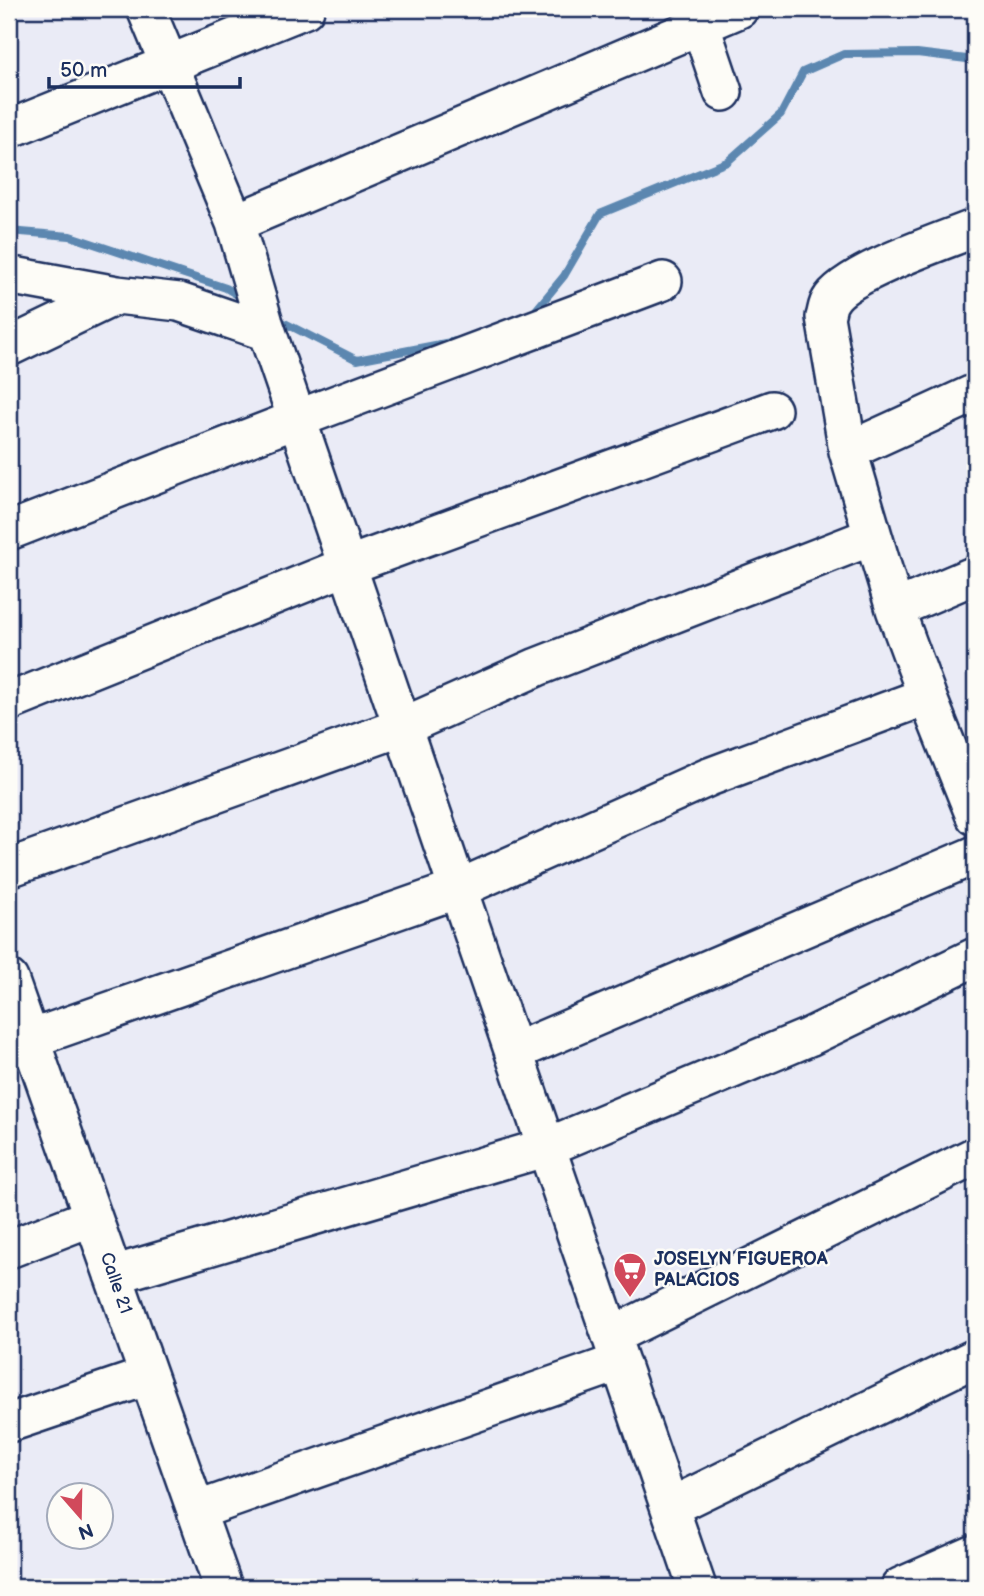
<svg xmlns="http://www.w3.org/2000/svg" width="984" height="1596" font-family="'Balsamiq Sans',sans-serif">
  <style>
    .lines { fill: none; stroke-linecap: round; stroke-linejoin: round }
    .stream { stroke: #5b87b0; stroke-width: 8 }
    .minor-casing { stroke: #1b2f5e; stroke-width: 42 }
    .minor { stroke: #fdfcf7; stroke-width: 37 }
    .labels { text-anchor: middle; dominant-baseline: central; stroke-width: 5; stroke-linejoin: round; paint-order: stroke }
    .poi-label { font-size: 18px; font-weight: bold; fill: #1b2f5e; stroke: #fdfcf7; text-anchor: start }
    .street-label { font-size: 18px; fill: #1b2f5e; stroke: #fdfcf7 }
  </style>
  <rect width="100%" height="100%" fill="#eaebf6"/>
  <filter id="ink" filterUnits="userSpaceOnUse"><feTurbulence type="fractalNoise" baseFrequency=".0143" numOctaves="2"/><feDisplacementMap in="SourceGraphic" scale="14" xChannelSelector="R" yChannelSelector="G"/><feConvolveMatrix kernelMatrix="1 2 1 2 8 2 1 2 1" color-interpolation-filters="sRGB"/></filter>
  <g filter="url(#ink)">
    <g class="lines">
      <path class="stream" d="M9,231L70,236L226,288L246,300
        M531,316L564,276L600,214L727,162L781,114L803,72L844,54L917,53L975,60
        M275,318L357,360L456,341"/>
      <defs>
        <path id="minor" d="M146,9L235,223L264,323L697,1587
          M695,9L723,92
          M9,129L305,9
          M235,223L739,9
          M975,228C944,241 845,273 830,301C827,305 827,312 825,317L848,451L873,536L895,609L927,696L975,816
          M117,295L179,302L267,332
          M9,347L117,295L19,277
          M848,451L975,393
          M9,531L297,419L663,281
          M895,609L975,575
          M9,702L347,566L772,410
          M9,868L402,727L537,667L873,536
          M9,979L223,1587
          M9,1049L30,1039L458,889L709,777L927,696
          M514,1052L975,855
          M9,1249L92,1217
          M113,1275L547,1147L809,1037L975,957
          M611,1336L975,1156
          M9,1423L148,1376
          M670,1507L975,1358
          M196,1511L620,1362
          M900,1587L975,1554"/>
      </defs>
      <use href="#minor" class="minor-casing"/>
      <use href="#minor" class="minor"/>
    </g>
  </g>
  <defs>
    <symbol id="supermarket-pin" viewBox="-11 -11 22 30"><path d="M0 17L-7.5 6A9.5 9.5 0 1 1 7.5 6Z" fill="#d1495b" stroke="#fdfcf7"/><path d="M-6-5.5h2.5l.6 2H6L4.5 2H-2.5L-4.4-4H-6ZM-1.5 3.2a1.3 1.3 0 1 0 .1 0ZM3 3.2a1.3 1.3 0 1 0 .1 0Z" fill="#fff"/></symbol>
  </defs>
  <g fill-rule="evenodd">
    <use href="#supermarket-pin" x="611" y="1250" width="38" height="52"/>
  </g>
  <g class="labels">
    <g class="poi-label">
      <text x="654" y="1259">JOSELYN FIGUEROA<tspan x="654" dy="21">PALACIOS</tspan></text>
    </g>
    <g class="street-label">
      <text transform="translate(116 1283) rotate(71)">Calle 21</text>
    </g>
  </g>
  <rect width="984" height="1596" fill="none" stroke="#fdfcf7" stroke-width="35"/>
  <rect x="18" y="18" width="949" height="1561" fill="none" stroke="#1b2f5e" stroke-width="2.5" filter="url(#ink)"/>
  <g transform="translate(80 1516) rotate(160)"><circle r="33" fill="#fdfcf7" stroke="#a3aaba" stroke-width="2"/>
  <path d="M0-5L12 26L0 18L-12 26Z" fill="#d1495b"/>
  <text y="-10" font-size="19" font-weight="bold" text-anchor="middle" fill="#1b2f5e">N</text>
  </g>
  <path d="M49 77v10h191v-10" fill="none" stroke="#1b2f5e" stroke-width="3.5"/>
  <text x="60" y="77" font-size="21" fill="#1b2f5e" stroke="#fdfcf7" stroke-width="5" paint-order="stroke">50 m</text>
</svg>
